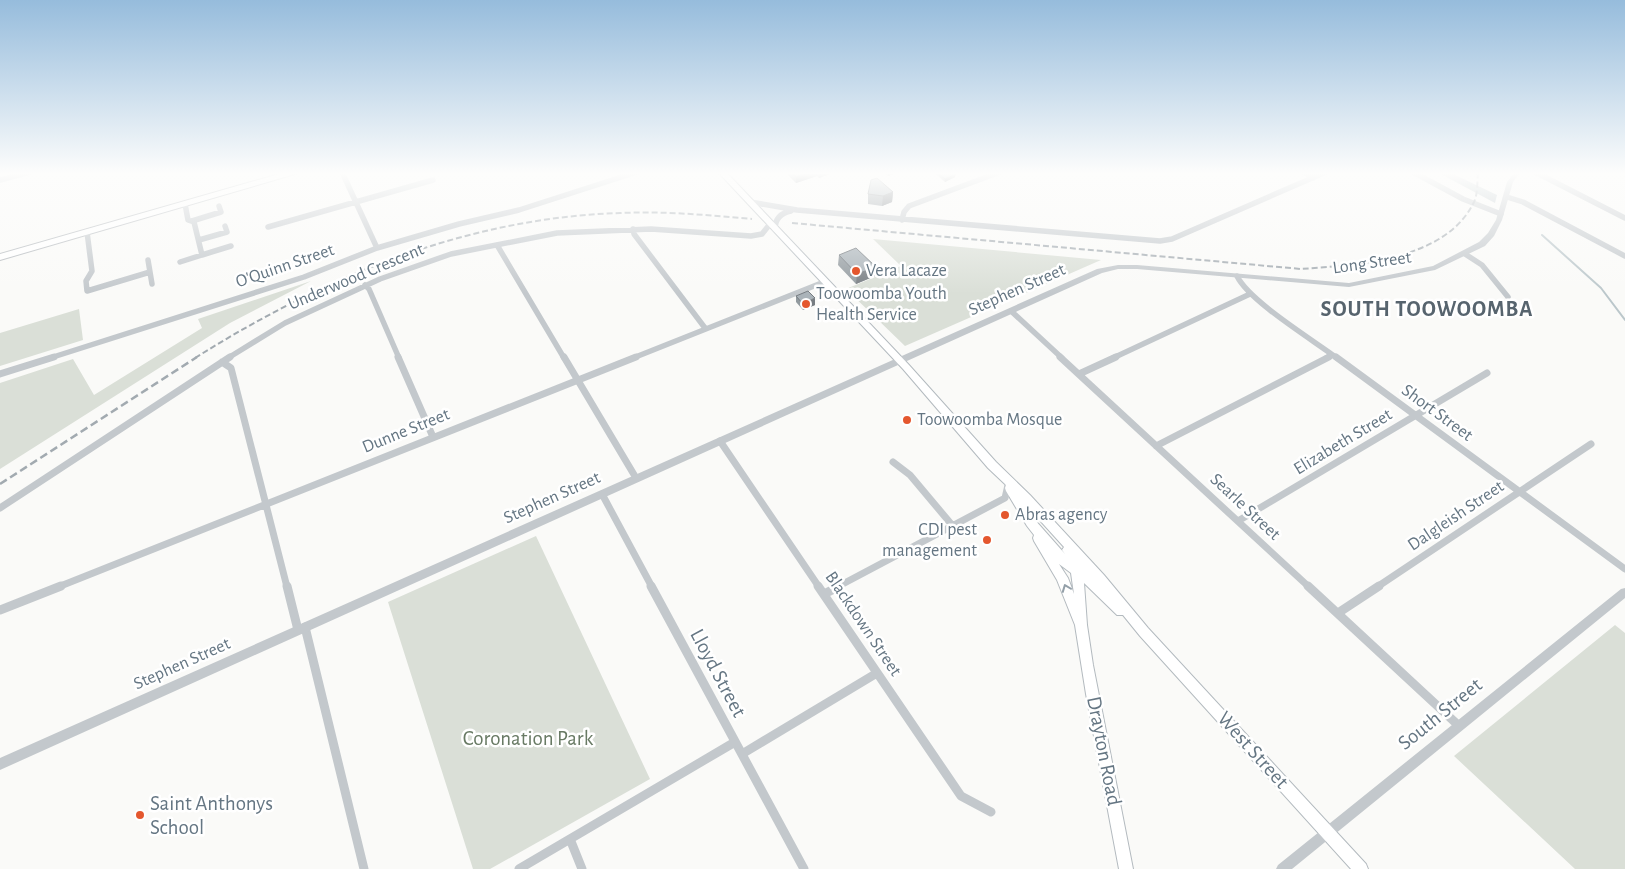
<svg xmlns="http://www.w3.org/2000/svg" width="1625" height="869" font-family="'Alegreya Sans',sans-serif">
  <style>
    .green { fill: #dadfd7 }
    .water { fill: #bbc7cb }
    .lines { fill: none; stroke-linecap: round; stroke-linejoin: round }
    .stream { stroke: #bbc7cb; stroke-width: 2 }
    .secondary-casing { stroke: #b3babf; stroke-width: 2 }
    .trunk-casing { stroke: #b4b9bd; stroke-width: 2 }
    .minor-far2 { stroke: #c3c8cc; stroke-width: 5.5 }
    .minor-far1 { stroke: #c3c8cc; stroke-width: 7 }
    .minor { stroke: #c3c8cc; stroke-width: 9 }
    .tertiary { fill: #c3c8cc; fill-rule: evenodd }
    .secondary { fill: #fff; fill-rule: evenodd }
    .trunk { fill: #fff; fill-rule: evenodd }
    .rail-far1 { stroke: #a2aab0; stroke-width: 2; stroke-dasharray: 6 3; stroke-linecap: butt }
    .rail { stroke: #a2aab0; stroke-width: 2.5; stroke-dasharray: 8 4; stroke-linecap: butt }
    .wall { fill: #929a9f }
    .shaded-wall { fill: #777d82 }
    .building { fill: #aab3b9; stroke: #777d82 }
    .oneway { stroke: #939fa8 }
    .poi-dot { fill: #e4572e; stroke: #fff; stroke-width: 2 }
    .labels { text-anchor: middle; dominant-baseline: central; stroke-width: 5; stroke-linejoin: round; paint-order: stroke }
    .street-label { font-size: 18px; fill: #657683; stroke: #fff }
    .poi-label { font-size: 18px; fill: #657683; stroke: #fff; text-anchor: start }
    .near-street-label { font-size: 21px; fill: #657683; stroke: #fff }
    .near-park-label { font-size: 21px; fill: #687a64; stroke: #fff }
    .near-poi-label { font-size: 21px; fill: #657683; stroke: #fff; text-anchor: start }
    .district-label { font-size: 22px; font-weight: bold; letter-spacing: 1px; fill: #57646e; stroke: #fff }
  </style>
  <rect width="100%" height="100%" fill="#fafaf8"/>
  <path class="green" d="M873,239L1101,260L905,346L846,289L901,266Z
    M311,281L230,323L0,469V383L73,359L94,395L202,328L198,319Z
    M79,309L83,340L0,366V333Z
    M536,536L650,779L490,869H473L388,602Z
    M1615,625L1625,633V869H1575L1454,756Z"/>
  <path class="water" d="M1437,172H1449L1497,195L1495,203Z"/>
  <g class="lines">
    <path class="stream" d="M1542,235L1601,288L1625,320"/>
    <defs>
      <path id="secondary" d="M718,172H726L909,365L996,462L1030,495L1104,575L1148,628L1366,864L1368,869H1351L1140,636L1123,615H1117L1084,583L1087,625L1093,665L1133,869H1119L1086,694L1075,625L1057,580L1034,541L1033,538L1034,535L1027,526L1006,491L1005,488L1006,485L988,468L903,369ZM1026,505L1064,547L1062,550L1065,554L1035,520ZM1059,564L1071,573L1074,594L1068,578Z"/>
      <path id="trunk" d="M286,172H302L0,260V254Z"/>
    </defs>
    <use href="#secondary" class="secondary-casing"/>
    <use href="#trunk" class="trunk-casing"/>
    <path class="minor-far2" d="M342,172L377,248
      M1303,172L1313,178
      M1413,172L1463,199L1501,214
      M1535,172L1625,218
      M0,180L30,172
      M1507,197L1523,202L1625,256
      M750,202L797,210L1160,241L1172,239L1326,172
      M185,204L188,220L194,222L202,255L231,246
      M902,220L904,212L909,206L1000,172
      M192,221L221,212L219,206
      M268,227L433,180
      M633,229L634,234L705,328
      M775,229C775,218 781,213 791,211
      M87,232L92,271L86,281L87,291L150,272L148,260
      M199,240L227,232L225,226
      M497,245L564,358
      M1465,254L1482,265L1508,297
      M180,262L202,255
      M150,272L152,284
      M1237,276C1249,301 1313,340 1337,358
      M365,285L369,289L399,358
      M1011,311L1062,358
      M50,358L304,277L377,248L459,224L519,210L637,172
      M228,358L285,323L380,279L451,254L557,233L651,229L751,236L762,234L770,224
      M633,358L824,282
      M1113,358L1250,294
      M1326,358L1332,355"/>
    <path class="minor-far1" d="M398,357L433,437
      M564,357L636,478
      M1060,357L1309,587
      M1336,357L1625,569
      M222,362L231,368L287,587
      M0,374L54,357
      M1079,374L1116,357
      M720,441L819,587
      M1156,446L1329,357
      M893,462L910,475L952,525
      M602,494L652,587
      M0,508L230,357
      M1238,521L1487,373
      M58,587L636,357
      M837,587L1005,498L1008,485
      M1377,587L1591,444"/>
    <path class="minor" d="M287,586L298,630
      M651,586L804,869
      M818,586L961,796L991,812
      M1308,586L1458,725
      M824,594L840,586
      M0,610L61,586
      M1338,613L1379,586
      M305,627L364,869
      M742,754L877,673
      M570,839L582,869
      M519,869L735,742"/>
    <path class="tertiary" d="M1515,172H1521L1513,182L1502,220L1494,236L1485,246L1435,270L1349,287L1137,269H1118L1102,273L0,770V758L1097,269L1118,265H1137L1349,283L1433,266L1479,242L1488,233L1496,220L1507,182Z
      M1625,588V598L1292,869H1276L1278,865L1621,589Z"/>
    <use href="#secondary" class="secondary"/>
    <use href="#trunk" class="trunk"/>
    <path class="rail-far1" d="M792,223L1301,269C1358,265 1446,260 1474,202C1478,194 1477,181 1478,172
      M195,358C324,277 466,218 620,213C664,211 708,215 752,219"/>
    <path class="rail" d="M0,484L197,357"/>
  </g>
  <path class="wall" d="M785,172H835L819,178L817,176L796,183Z
    M883,172H900L888,176Z
    M936,172H954L955,177L945,182L936,174Z
    M893,192L892,202L882,206L868,204V194Z
    M839,255L876,267L875,276L856,284L838,265Z
    M796,296L815,305L803,310L796,302Z"/>
  <path class="shaded-wall" d="M809,172H817V176L796,183V177Z
    M819,172H835L819,178Z
    M888,172H900L888,176Z
    M956,174L955,177L945,182V179Z
    M893,192L892,202L882,206L883,196Z
    M876,267L875,276L856,284L857,274Z
    M815,298V305L803,310V304Z"/>
  <path class="building" d="M792,172H809L796,177Z
    M937,172H954L956,174L945,179Z
    M877,178L893,192L883,196L868,194L871,180Z
    M856,248L876,267L857,274L839,255Z
    M808,291L815,298L803,304L796,296Z"/>
  <defs><path id="oneway-chevron" d="M-2-3.5L2.5 0L-2 3.5" fill="none" stroke-width="1.6" stroke-linecap="round" stroke-linejoin="round" transform="scale(1.25)"/></defs>
  <use class="oneway" href="#oneway-chevron" transform="translate(1066 588) rotate(-111)"/>
  <linearGradient id="sky" x2="0" y2="1"><stop stop-color="#96bcdc"/><stop offset="0.59" stop-color="#fdfdfc"/><stop offset="1" stop-color="#fdfdfc" stop-opacity="0"/></linearGradient>
  <rect width="1625" height="294" fill="url(#sky)"/>
  <g class="poi-dot">
    <circle cx="856" cy="271" r="5"/>
    <circle cx="806" cy="304" r="5"/>
    <circle cx="907" cy="420" r="5"/>
    <circle cx="1005" cy="515" r="5"/>
    <circle cx="987" cy="540" r="5"/>
    <circle cx="140" cy="815" r="5"/>
  </g>
  <g class="labels">
    <g class="street-label">
      <text transform="translate(1372 263) rotate(-8)">Long Street</text>
      <text transform="translate(285 266) rotate(-19)">O'Quinn Street</text>
      <text transform="translate(356 277) rotate(-23)">Underwood Crescent</text>
      <text transform="translate(1017 290) rotate(-24)">Stephen Street</text>
      <text transform="translate(1437 413) rotate(36)">Short Street</text>
      <text transform="translate(406 431) rotate(-22)">Dunne Street</text>
      <text transform="translate(1343 442) rotate(-31)">Elizabeth Street</text>
      <text transform="translate(552 498) rotate(-24)">Stephen Street</text>
      <text transform="translate(1245 507) rotate(43)">Searle Street</text>
      <text transform="translate(1456 516) rotate(-34)">Dalgleish Street</text>
      <text transform="translate(863 624) rotate(56)">Blackdown Street</text>
      <text transform="translate(182 664) rotate(-24)">Stephen Street</text>
    </g>
    <g class="poi-label">
      <text x="866" y="271">Vera Lacaze</text>
      <text x="816" y="294">Toowoomba Youth<tspan x="816" dy="21">Health Service</tspan></text>
      <text x="917" y="420">Toowoomba Mosque</text>
      <text x="1015" y="515">Abras agency</text>
      <text x="977" y="530" text-anchor="end">CDI pest<tspan x="977" dy="21">management</tspan></text>
    </g>
    <g class="near-street-label">
      <text transform="translate(718 673) rotate(62)">Lloyd Street</text>
      <text transform="translate(1440 714) rotate(-39)">South Street</text>
      <text transform="translate(1253 750) rotate(48)">West Street</text>
      <text transform="translate(1104 751) rotate(79)">Drayton Road</text>
    </g>
    <g class="near-park-label">
      <text x="528" y="738">Coronation Park</text>
    </g>
    <g class="near-poi-label">
      <text x="150" y="803">Saint Anthonys<tspan x="150" dy="24">School</tspan></text>
    </g>
    <g class="district-label">
      <text x="1427" y="309">SOUTH TOOWOOMBA</text>
    </g>
  </g>
</svg>
